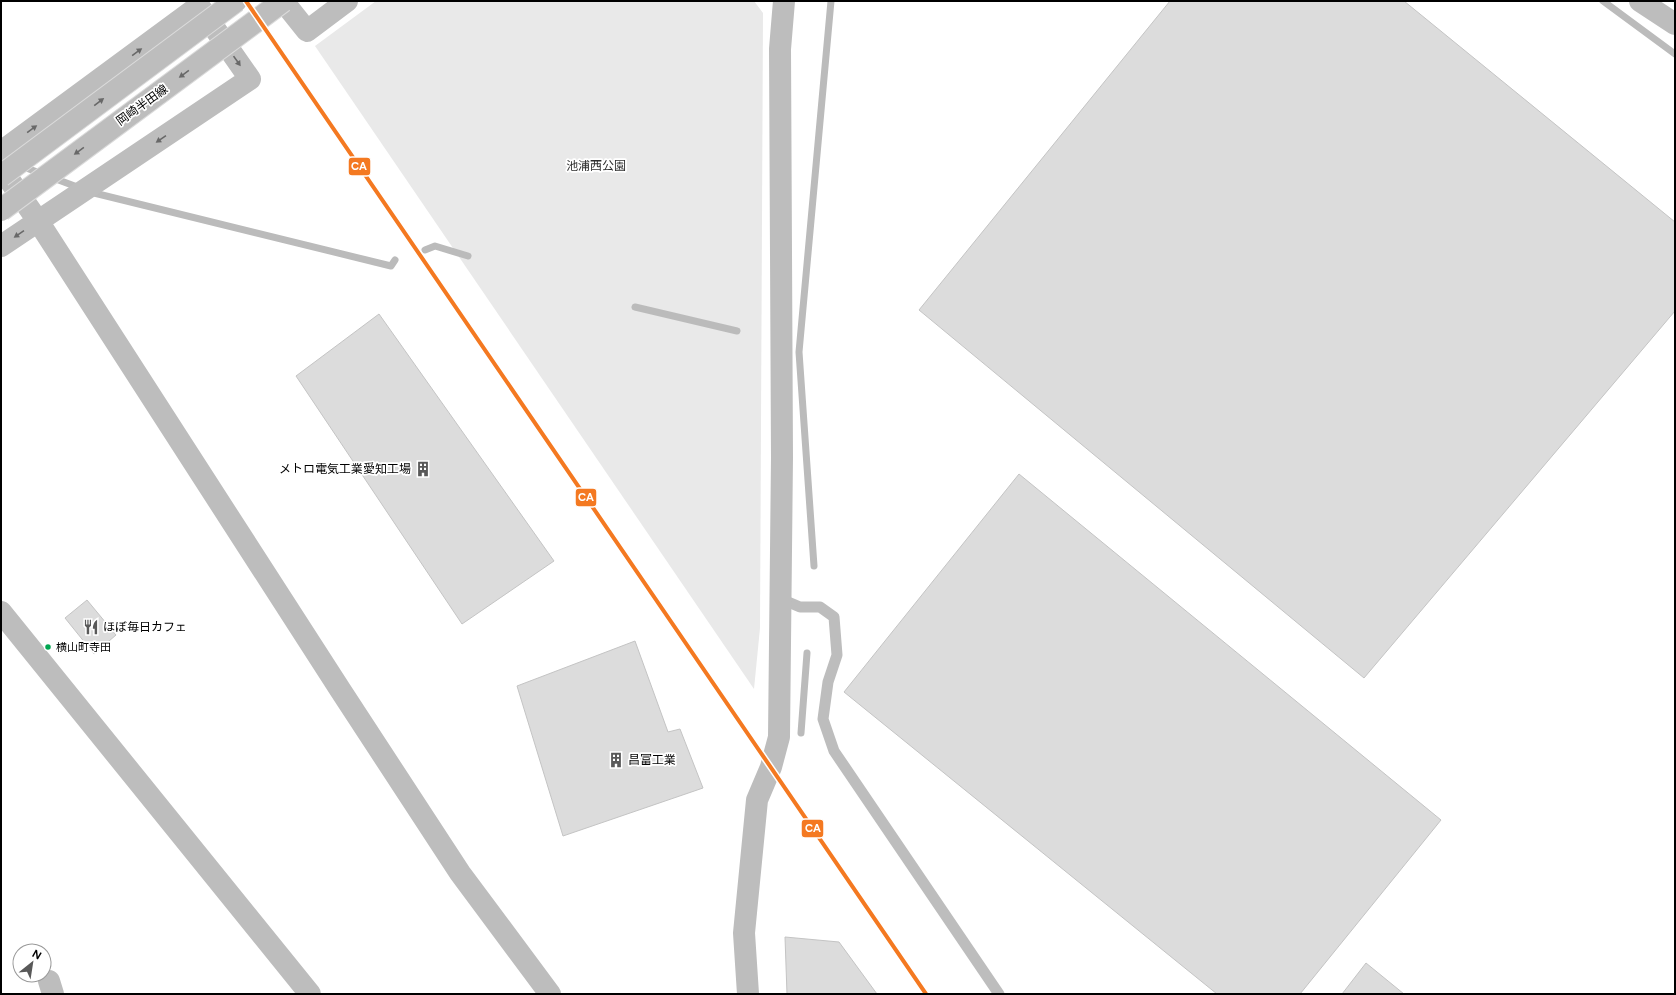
<svg xmlns="http://www.w3.org/2000/svg" width="1676" height="995" font-family="Figtree,'Noto Sans JP',sans-serif">
  <style>
    .green { fill: #e9e9e9 }
    .lines { fill: none; stroke-linecap: round; stroke-linejoin: round }
    .stream { stroke: #bbb; stroke-width: 7 }
    .building { fill: #dcdcdc; stroke: #c4c4c4 }
    .service { stroke: #bdbdbd; stroke-width: 11 }
    .minor { stroke: #bdbdbd; stroke-width: 22 }
    .tertiary { stroke: #bdbdbd; stroke-width: 22 }
    .primary-bridge-casing { stroke: #dbdbdb; stroke-width: 24; stroke-linecap: butt }
    .primary-bridge { stroke: #bdbdbd; stroke-width: 22 }
    .rail-1-casing { stroke: #fff; stroke-width: 7 }
    .rail-1 { stroke: #f47921; stroke-width: 4 }
    .oneway { fill: #686868 }
    .bus-dot { fill: #00a651; stroke: #fff; stroke-width: 1.5 }
    .labels { text-anchor: middle; dominant-baseline: central; stroke-width: 3.5; stroke-linejoin: round; paint-order: stroke }
    .bus-label { font-size: 11px; fill: #000; stroke: #fff; text-anchor: start }
    .street-label { font-size: 12px; fill: #000; stroke: #fff }
    .park-label { font-size: 12px; fill: #2e2e2e; stroke: #fff }
    .poi-label { font-size: 12px; fill: #000; stroke: #fff; text-anchor: start }
    .line-badge { stroke: #fff; stroke-width: 1.5 }
    .badge-label { font-size: 11px; text-anchor: middle; font-weight: bold; fill: #fff }
  </style>
  <rect width="100%" height="100%" fill="#fff"/>
  <path class="green" d="M376,1H754L763,13L760,628L754,689L315,46Z"/>
  <g class="lines">
    <path class="stream" d="M1603,1L1675,54
      M21,166L80,188
      M90,192L391,266L395,260
      M425,250L435,246L468,256
      M635,307L737,331
      M814,566L799,352L831,1
      M801,733L807,653"/>
  </g>
  <path class="building" d="M1170,1H1404L1675,222V311L1364,678L919,310Z
    M379,314L554,561L462,624L296,376Z
    M1019,474L1441,820L1300,994H1217L844,692Z
    M87,600L116,635L94,654L65,618Z
    M635,641L668,732L680,729L703,788L563,836L517,686Z
    M785,937L839,942L877,994H787Z
    M1366,963L1404,994H1342Z"/>
  <g class="lines">
    <path class="service" d="M781,599L800,607H820L834,617L837,655L828,682L823,719L834,751L999,994"/>
    <path class="minor" d="M283,1L307,31L347,1
      M1640,1L1675,24
      M1,152L199,6L250,79L1,246
      M1,168L38,221L341,691L460,873L550,994
      M49,981L53,994"/>
    <path class="tertiary" d="M1,612L310,994
      M748,994L744,933L757,800L771,767L779,737L782,457L780,49L784,1"/>
    <defs>
      <path id="primary-bridge" d="M1,176L236,1
        M1,210L283,1"/>
    </defs>
    <use href="#primary-bridge" class="primary-bridge-casing"/>
    <use href="#primary-bridge" class="primary-bridge"/>
    <defs>
      <path id="rail-1" d="M246,1L926,994"/>
    </defs>
    <use href="#rail-1" class="rail-1-casing"/>
    <use href="#rail-1" class="rail-1"/>
  </g>
  <defs><path id="oneway-solid" d="M-6-.8H1V-3.2L6.5 0L1 3.2V.8H-6Z"/></defs>
  <g class="oneway">
    <use href="#oneway-solid" transform="translate(137 52) rotate(-36)"/>
    <use href="#oneway-solid" transform="translate(237 61) rotate(55)"/>
    <use href="#oneway-solid" transform="translate(184 74) rotate(144)"/>
    <use href="#oneway-solid" transform="translate(99 102) rotate(-37)"/>
    <use href="#oneway-solid" transform="translate(32 129) rotate(-36)"/>
    <use href="#oneway-solid" transform="translate(161 139) rotate(146)"/>
    <use href="#oneway-solid" transform="translate(79 151) rotate(144)"/>
    <use href="#oneway-solid" transform="translate(19 234) rotate(146)"/>
  </g>
  <defs>
    <symbol id="building-bare" viewBox="-9 -9 18 18"><path d="M-4-6H4V6H1V3H-1V6H-4ZM-2.5-4.3h1.7v1.8h-1.7ZM.8-4.3h1.7v1.8H.8ZM-2.5-1h1.7V.8h-1.7ZM.8-1h1.7V.8H.8Z" fill="#595959" stroke="#fff" stroke-width="2.5" paint-order="stroke"/></symbol>
    <symbol id="restaurant-bare" viewBox="-9 -9 18 18"><path d="M-5-6h1v4h1v-4h1v4h1v-4h1v5L-1.5 .5V6h-2V.5L-5-1ZM5-6V6H3V1.5H1.5Q1.5-4 5-6Z" fill="#595959" stroke="#fff" stroke-width="2.5" paint-order="stroke"/></symbol>
  </defs>
  <g fill-rule="evenodd">
    <use href="#building-bare" x="412" y="458" width="22" height="22"/>
    <use href="#restaurant-bare" x="80" y="616" width="22" height="22"/>
    <use href="#building-bare" x="605" y="749" width="22" height="22"/>
  </g>
  <circle class="bus-dot" cx="48" cy="647" r="3.5"/>
  <g class="labels">
    <g class="bus-label">
      <text x="56" y="647">横山町寺田</text>
    </g>
    <g class="street-label">
      <text transform="translate(142 105) rotate(-36)">岡崎半田線</text>
    </g>
    <g class="park-label">
      <text x="596" y="166">池浦西公園</text>
    </g>
    <g class="poi-label">
      <text x="411" y="469" text-anchor="end">メトロ電気工業愛知工場</text>
      <text x="103" y="627">ほぼ毎日カフェ</text>
      <text x="628" y="760">昌富工業</text>
    </g>
  </g>
  <g class="line-badge">
    <rect x="348" y="157" width="23" height="19" rx="4" fill="#f47921"/>
    <rect x="575" y="488" width="22" height="19" rx="4" fill="#f47921"/>
    <rect x="801" y="819" width="23" height="19" rx="4" fill="#f47921"/>
  </g>
  <g class="badge-label">
    <text x="359" y="170">CA</text>
    <text x="586" y="501">CA</text>
    <text x="813" y="832">CA</text>
  </g>
  <rect width="1676" height="995" fill="none" stroke="#000000" stroke-width="4"/>
  <g transform="translate(32 963) rotate(30)"><circle r="19" fill="#ffffff" stroke="#999999"/>
  <path d="M0-3L7 15L0 10L-7 15Z" fill="#595959"/>
  <text y="-6" font-size="11" font-weight="bold" text-anchor="middle" fill="#000000">N</text>
  </g>
</svg>
